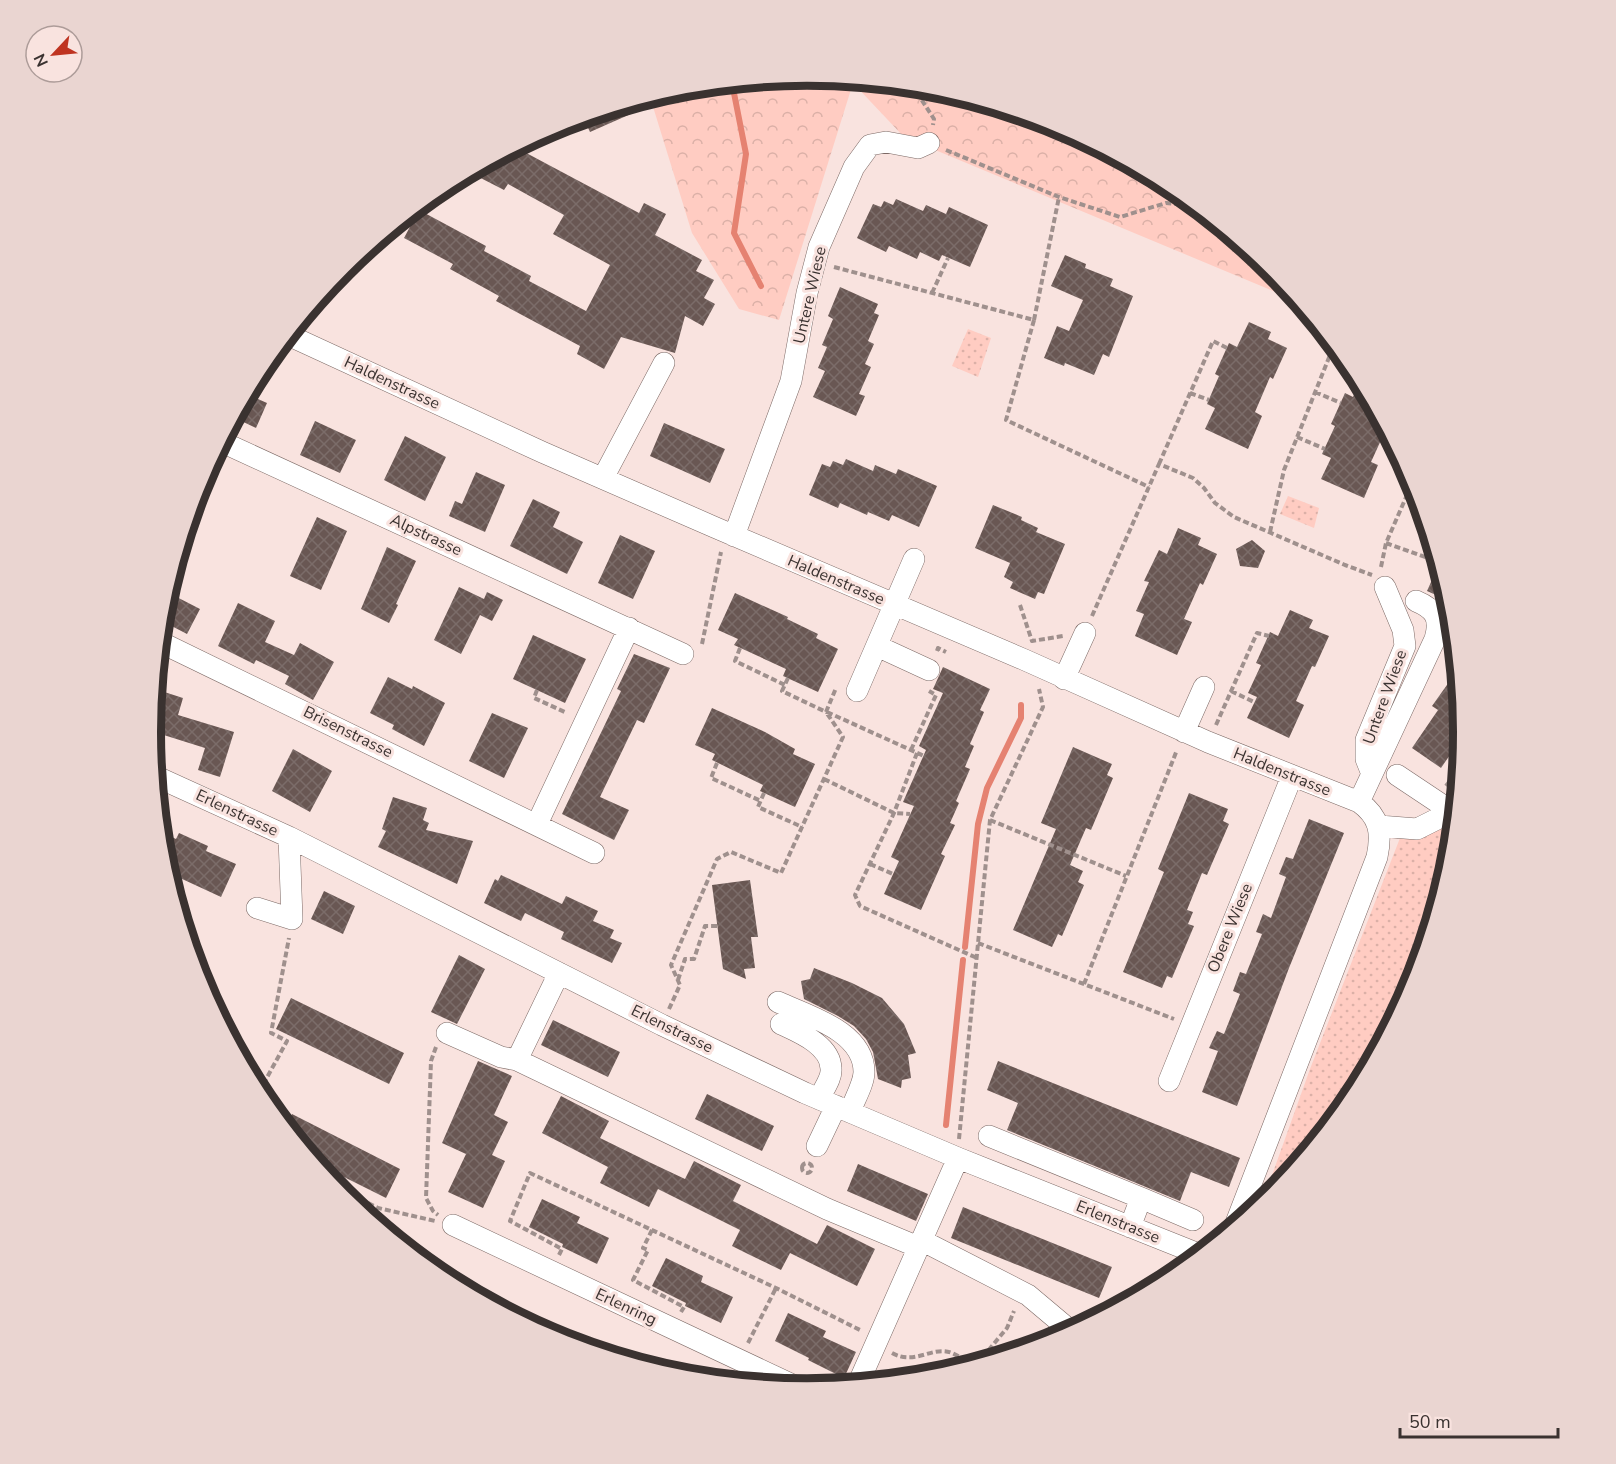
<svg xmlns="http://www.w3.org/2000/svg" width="1616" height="1464" font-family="'Nunito Sans',sans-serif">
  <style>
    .grass { fill: url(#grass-dots) }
    .forest { fill: url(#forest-crowns) }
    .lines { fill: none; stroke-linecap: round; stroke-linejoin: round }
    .stream { stroke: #e58271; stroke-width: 6 }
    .building { fill: url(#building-cross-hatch) }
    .minor-casing { stroke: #7c6965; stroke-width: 22 }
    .path { stroke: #9f908d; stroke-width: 4; stroke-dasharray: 6 3; stroke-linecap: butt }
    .minor { stroke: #fff; stroke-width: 21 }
    .labels { text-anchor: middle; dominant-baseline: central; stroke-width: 6; stroke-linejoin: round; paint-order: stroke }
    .street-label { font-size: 16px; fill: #3a3230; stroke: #f9e3df }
    .rim { fill: none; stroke: #3a3230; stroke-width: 8 }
  </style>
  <defs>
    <pattern id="grass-dots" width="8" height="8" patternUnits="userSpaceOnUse" patternTransform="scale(1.5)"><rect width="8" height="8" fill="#ffccc2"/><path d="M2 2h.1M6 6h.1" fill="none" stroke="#dbb0a7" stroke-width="1.8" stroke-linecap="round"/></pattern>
    <pattern id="forest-crowns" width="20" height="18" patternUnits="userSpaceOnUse" patternTransform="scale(1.5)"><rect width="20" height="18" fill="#ffccc2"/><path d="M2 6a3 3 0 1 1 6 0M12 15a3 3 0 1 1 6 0" fill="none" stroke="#dbb0a7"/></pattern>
    <pattern id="building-cross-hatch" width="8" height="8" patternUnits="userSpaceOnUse" patternTransform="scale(1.5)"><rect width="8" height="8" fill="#695753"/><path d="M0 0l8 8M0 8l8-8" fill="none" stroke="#7b6c69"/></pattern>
  </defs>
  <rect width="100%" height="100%" fill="#f9e3df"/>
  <path class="grass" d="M968,329L991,338L978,377L952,366Z
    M1288,496L1319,508L1314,528L1280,514Z
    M1445,826L1448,828L1443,842L1454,846L1452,861L1415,984L1354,1097L1272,1197L1261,1206L1310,1069L1400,838L1422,837Z"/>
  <path class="forest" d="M808,75L937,88L1060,125L1173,186L1273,268L1302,303L904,137L853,83L779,320L739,309L692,233L650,97L680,88Z"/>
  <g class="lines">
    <path class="stream" d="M732,83L746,154L734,233L761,286
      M965,947L978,824L987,788L1021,718V705
      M946,1125L963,960"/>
  </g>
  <path class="building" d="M630,103L633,113L590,132L583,117Z
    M515,147L639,213L644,203L666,214L655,235L702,260L696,271L714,280L704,298L715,304L703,326L685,316L675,353L621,337L604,369L577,354L580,346L496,301L499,296L450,269L453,264L404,238L419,210L486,246L484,251L531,276L529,281L586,311L610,265L553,234L564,215L508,184L504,190L469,172Z
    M896,199L923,211L926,205L946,214L949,207L988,225L970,267L942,255L939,261L920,252L917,259L889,246L886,252L857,238L873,204L881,207L884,201L893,205Z
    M1065,255L1086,264L1085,268L1113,279L1110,286L1133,296L1109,357L1103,354L1094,375L1065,363L1064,366L1044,358L1057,326L1069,331L1083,300L1051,286Z
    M840,287L878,304L874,313L879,315L868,341L874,344L865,364L871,367L859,394L865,396L856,416L813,397L825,371L818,368L827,347L822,345L833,319L828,316Z
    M1249,322L1271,332L1268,339L1287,348L1273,379L1270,377L1255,412L1262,416L1248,449L1205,429L1215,408L1207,404L1219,376L1215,374L1229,343L1237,347Z
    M1361,379L1387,427L1371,462L1378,465L1364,498L1321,479L1331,458L1322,454L1335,426L1331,424L1345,393L1353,397Z
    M247,394L267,403L256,428L235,418Z
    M315,421L356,440L340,473L300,455Z
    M664,423L725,449L710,483L650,456Z
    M405,436L446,457L425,501L384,480Z
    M846,459L873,471L875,465L896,474L898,469L937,486L919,527L892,515L889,521L868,512L867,515L840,503L838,508L809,495L822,464L830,467L833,461L843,465Z
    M476,472L505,485L485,532L449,516L455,501L462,504Z
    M533,499L560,512L553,527L583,542L567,574L510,546Z
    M993,505L1022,517L1021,520L1038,528L1036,532L1065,544L1044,594L1038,592L1035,599L1010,588L1013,582L1004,577L1010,563L975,548Z
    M317,517L347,531L321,590L290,576Z
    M1178,528L1201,538L1198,545L1217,554L1203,585L1200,583L1184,619L1192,622L1177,655L1135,636L1144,614L1136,611L1149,582L1144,581L1159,550L1167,554Z
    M620,535L655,551L633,599L598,583Z
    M1252,540L1265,551L1258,568L1240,566L1236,549Z
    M387,547L416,561L396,604L398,605L389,623L361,609Z
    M1440,562L1452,602L1427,591Z
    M459,587L484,599L487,592L503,600L492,621L480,615L461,654L434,640Z
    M167,592L200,609L187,634L162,621Z
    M735,593L788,617L787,619L818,634L816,638L838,649L818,692L783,676L786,669L734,645L738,639L718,630Z
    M238,603L275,621L265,642L294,655L300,643L334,662L313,700L285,684L289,676L256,660L254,664L218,646Z
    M1290,610L1313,620L1309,628L1329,636L1315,667L1312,666L1296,701L1304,705L1289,738L1247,718L1257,697L1248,693L1261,665L1256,663L1270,632L1278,636Z
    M533,635L586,659L565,703L513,679Z
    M634,654L670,668L644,723L637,720L600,797L629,810L614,840L562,814L621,691L617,689Z
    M943,667L990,689L980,710L984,712L970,744L974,746L965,767L970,769L956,801L959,803L950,823L955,825L941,854L945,856L921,910L884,894L899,861L891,857L914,806L903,802L926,750L919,746L943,693L933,689Z
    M1459,668L1465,733L1441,768L1412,748L1438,710L1432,706Z
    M388,677L412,689L413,686L445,703L424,746L392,729L394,725L370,713Z
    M155,689L183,698L178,715L234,732L220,777L198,770L205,748L151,731Z
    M712,708L765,732L795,749L793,754L815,764L795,807L760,791L763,785L712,760L715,754L695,745Z
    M492,713L528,728L504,778L469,761Z
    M1073,747L1112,764L1107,775L1113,778L1091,830L1086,828L1070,865L1083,871L1078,882L1084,885L1062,936L1058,934L1052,947L1013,930L1056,829L1041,823Z
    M293,749L332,771L310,812L272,791Z
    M1189,793L1228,809L1223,821L1229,824L1207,875L1202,873L1187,910L1193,912L1188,924L1194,926L1172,978L1167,976L1162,988L1123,972L1164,872L1158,869Z
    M393,797L427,808L423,820L429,823L426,830L473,841L457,884L378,847L386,831L382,829Z
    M1309,819L1344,833L1289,968L1237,1106L1202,1092L1218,1051L1209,1048L1217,1031L1224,1034L1240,994L1233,991L1240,972L1246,974L1262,934L1256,932L1263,914L1271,918L1286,877L1279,874L1286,857L1293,859Z
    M161,832L176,839L179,833L208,846L206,851L236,864L221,897L167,872L164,860Z
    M501,875L562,904L566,896L598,911L593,921L614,930L610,938L622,943L612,963L561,939L564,932L525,913L521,921L484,903L495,879L498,881Z
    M750,880L758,937H751L755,968L744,969L746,979L723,969L712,885Z
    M324,891L355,906L343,934L311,919Z
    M459,955L485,969L457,1024L431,1012Z
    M814,968L852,983L882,998L904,1024L916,1053L908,1055L911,1078L902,1080L901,1088L878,1079L873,1052L866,1039L854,1026L838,1016L804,999L801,981L810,979Z
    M291,998L404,1053L389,1084L276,1029Z
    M553,1020L620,1052L608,1077L541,1045Z
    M478,1061L512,1076L494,1115L508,1122L492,1155L505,1161L483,1208L448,1192L466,1154L442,1143Z
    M998,1061L1240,1158L1229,1187L1191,1172L1180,1201L1007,1130L1018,1103L987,1090Z
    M707,1094L774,1126L762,1151L695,1119Z
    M561,1096L609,1121L600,1138L649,1162L685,1179L694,1161L741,1185L733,1201L817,1244L827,1225L875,1249L857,1286L790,1253L781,1270L750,1255L732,1246L740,1230L658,1189L649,1207L600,1183L608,1167L542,1133Z
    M292,1114L400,1169L386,1198L316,1163L286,1127Z
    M858,1164L928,1194L916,1221L847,1191Z
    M542,1199L580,1217L577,1223L609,1238L597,1264L562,1247L563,1244L529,1227Z
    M963,1207L1112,1267L1099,1298L951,1238Z
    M666,1258L703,1276L701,1282L733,1297L721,1323L685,1306L686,1303L652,1286Z
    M788,1313L826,1331L823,1337L856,1352L844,1378L808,1360L809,1358L775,1341Z"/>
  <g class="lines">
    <defs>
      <path id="minor" d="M288,335L542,452L714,527L1025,660L1208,742L1359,802C1380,817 1382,833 1377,857L1234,1228
        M222,442L683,654
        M603,478L664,363
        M734,536L791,381L807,293L819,247L854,167L870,145L886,142L918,148L929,143
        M160,642L594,853
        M877,646L929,670
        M1064,679L1085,633
        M857,691L914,559
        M1184,732L1204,687
        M1372,774L1366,759V740L1405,646L1403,630L1385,587
        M1397,775L1439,803L1446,815
        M155,776L289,837L662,1025L805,1093L958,1158L1201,1255
        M1359,802L1435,639C1441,618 1435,609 1416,601
        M537,824L629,628
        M1379,826L1417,829L1457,809
        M257,908L292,919L289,837
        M778,1002C808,1016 864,1031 864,1072C864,1084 854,1100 850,1112
        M781,1024C798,1032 831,1045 831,1069C832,1078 823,1090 819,1099
        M447,1033L501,1057L517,1060L827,1209L918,1247
        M517,1060L559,973
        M1169,1081L1292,776
        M989,1136L1141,1198L1130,1227
        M817,1146L836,1106
        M1141,1198L1193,1220
        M453,1225L799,1388
        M921,1240L1028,1295L1072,1332
        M858,1384L958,1158"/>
    </defs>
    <use href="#minor" class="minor-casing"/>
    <path class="path" d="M912,85L934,119L933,125
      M946,150L1059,197L1120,217L1166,203L1198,206
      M834,267L1034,320L1006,420L1149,487
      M932,293L948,258
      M1034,320L1059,197
      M1315,392L1341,403
      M1190,393L1209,400
      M1297,437L1325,449
      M1159,464L1213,341L1227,348
      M1408,493L1421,499
      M1270,532L1284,470L1334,345
      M1386,543L1431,559
      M1381,567L1386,543L1414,479
      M1020,605L1032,641L1063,636
      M1092,616L1159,464L1193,478L1204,488L1215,503L1234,517L1345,565L1372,575
      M702,644L721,552
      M740,648L735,661L785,685
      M937,651L938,648L946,652
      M788,678L782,691L826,712L836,688
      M537,690L534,698L567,713
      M1231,691L1254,702
      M827,712L924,756
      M1216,725L1257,633L1269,636
      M911,750L936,695L929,691
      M917,753L894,813L855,895L860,906L977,958
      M717,763L711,778L761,801
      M824,779L894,813L910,814
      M1446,786L1462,765
      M764,793L758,807L802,827
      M990,820L1126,876
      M870,864L893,874
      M978,943L1174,1019
      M678,980L685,959H694L705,926H718
      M1084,984L1177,750
      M669,1009L680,985L671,965L717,859L731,852L781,873L843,737L826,712
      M436,1047L431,1061L426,1198L433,1211L438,1215
      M259,1092L287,1041L271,1033L289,938
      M959,1139L990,820L1043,707L1039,689
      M802 1168a5 5 0 1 1 10 0a5 5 0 1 1-10 0Z
      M336,1187L378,1208L435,1221
      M652,1230L643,1248L648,1250L633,1280L684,1307L681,1312
      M559,1255L562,1249L510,1221L530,1173L776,1288L862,1331
      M748,1343L776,1288
      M892,1353C916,1366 932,1345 952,1353C959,1356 966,1361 973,1365
      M977,1364L1007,1328L1014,1311"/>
    <use href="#minor" class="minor"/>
  </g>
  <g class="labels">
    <g class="street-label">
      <text transform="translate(810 295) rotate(-77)">Untere Wiese</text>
      <text transform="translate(392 383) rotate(25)">Haldenstrasse</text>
      <text transform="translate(426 535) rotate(25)">Alpstrasse</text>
      <text transform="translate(836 580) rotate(23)">Haldenstrasse</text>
      <text transform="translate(1385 697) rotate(-70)">Untere Wiese</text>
      <text transform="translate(348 732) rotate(26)">Brisenstrasse</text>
      <text transform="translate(1282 772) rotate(22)">Haldenstrasse</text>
      <text transform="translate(237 813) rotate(25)">Erlenstrasse</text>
      <text transform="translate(1230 928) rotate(-68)">Obere Wiese</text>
      <text transform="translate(672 1029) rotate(26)">Erlenstrasse</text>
      <text transform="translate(1118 1222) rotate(22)">Erlenstrasse</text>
      <text transform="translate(626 1307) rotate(25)">Erlenring</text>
    </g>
  </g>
  <path d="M0 0H1616V1464H0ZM161 732a646 646 0 1 1 1292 0a646 646 0 1 1-1292 0Z" fill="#ead5d1" fill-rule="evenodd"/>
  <path class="rim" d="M161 732a646 646 0 1 1 1292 0a646 646 0 1 1-1292 0Z"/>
  <g transform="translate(54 54) rotate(244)"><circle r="28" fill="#f9e3df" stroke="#ad9c99" stroke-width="1.5"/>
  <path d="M0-4.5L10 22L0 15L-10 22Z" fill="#bf3320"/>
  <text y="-9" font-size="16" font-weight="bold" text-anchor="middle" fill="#3a3230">N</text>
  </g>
  <path d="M1400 1428v9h158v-9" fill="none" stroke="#3a3230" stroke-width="3"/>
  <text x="1409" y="1428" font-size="18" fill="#3a3230" stroke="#f9e3df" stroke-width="4.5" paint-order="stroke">50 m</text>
</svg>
